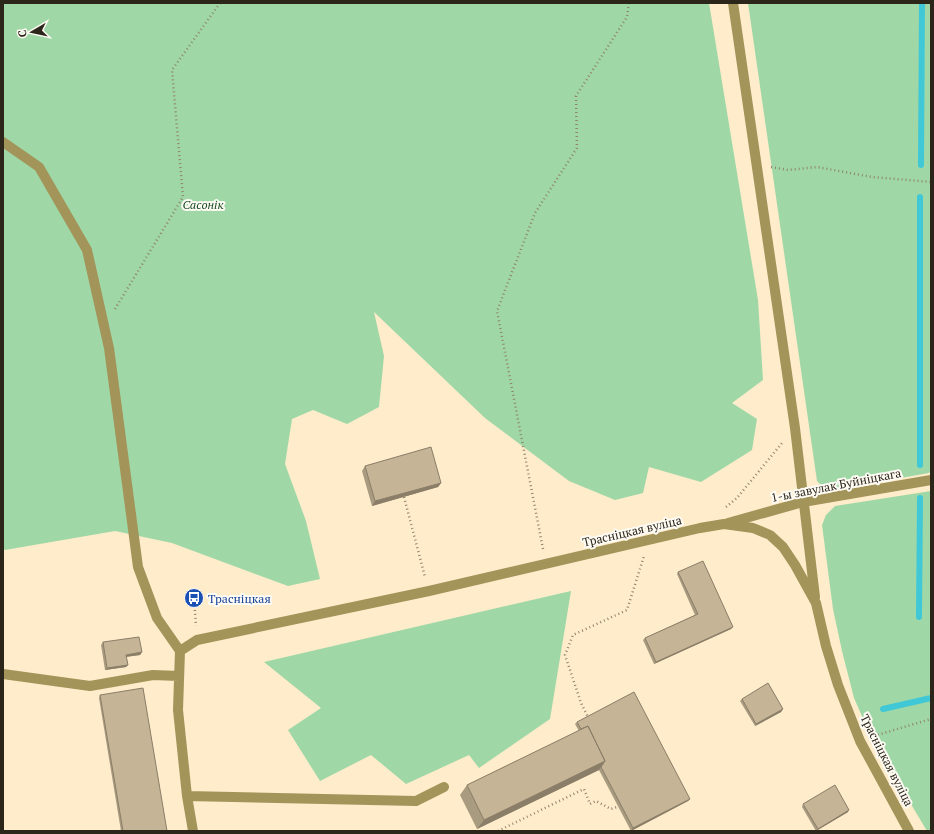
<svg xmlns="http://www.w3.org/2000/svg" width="934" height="834" font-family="'PT Serif',serif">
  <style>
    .green { fill: #9fd8a6 }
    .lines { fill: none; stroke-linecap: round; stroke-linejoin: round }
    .stream { stroke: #40c8d6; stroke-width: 6 }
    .path { stroke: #90846e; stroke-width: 2.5; stroke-dasharray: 1 3; stroke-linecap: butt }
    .minor { stroke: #a3945a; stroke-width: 10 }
    .wall { fill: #a99b80 }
    .shaded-wall { fill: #8a7e68 }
    .building { fill: #c5b495; stroke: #8a7e68 }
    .labels { text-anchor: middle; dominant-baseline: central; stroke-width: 4; stroke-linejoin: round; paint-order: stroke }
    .park-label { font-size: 12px; font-style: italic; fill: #174b23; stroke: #fefbf4 }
    .street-label { font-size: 12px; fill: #2c2519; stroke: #fefbf4 }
    .transit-label { font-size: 12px; fill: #164399; stroke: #fefbf4; text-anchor: start }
  </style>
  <rect width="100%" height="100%" fill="#feeccb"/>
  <path class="green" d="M3,3H709L758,300L763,380L732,403L757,419L752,450L701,482L649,467L643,493L615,500L569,481L485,418L374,312L384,356L379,407L347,424L313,410L292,419L285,464L306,521L320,579L288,586L172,543L115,531L5,550L3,549Z
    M748,3H931V471L929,473L833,490L823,487L817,481Z
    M931,491V831H927L871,737L854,698L842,651L833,609L822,525L826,515L835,506Z
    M571,591L550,719L479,768L469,755L406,784L371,755L320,781L288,730L321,708L264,662Z"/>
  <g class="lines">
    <path class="stream" d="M921,165L922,3
      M920,465V197
      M919,617L920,498
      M883,709L931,698"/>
    <path class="path" d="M771,167L788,170L817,167L872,177L931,182
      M115,309L183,197L172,70L220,3
      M404,497L425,577
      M726,507L737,498L782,443
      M543,549L497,311L535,213L577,148L576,96L627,17L629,3
      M194,598L196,626
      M589,719L581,703L565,655L573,635L627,610L644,556
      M874,736L931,719
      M498,831L584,789L590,804L596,801L611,809L620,806"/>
    <path class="minor" d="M733,3L795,428L815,597
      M3,142L39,167L87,250L109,348L138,567L157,618L180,651
      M728,523L803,502L931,480
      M180,651L197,640L429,591L700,528L724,524L753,528L770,535L783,547L795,565L816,603L826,646L838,685L860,741L909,831
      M180,651L178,710L187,796L193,831
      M3,674L90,686L153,675L179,676
      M187,796L416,801L444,787"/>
  </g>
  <path class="wall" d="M365,466L441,483L438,487L372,506L362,471Z
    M678,572L731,629L654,664L643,640L645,638L695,615L677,574Z
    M103,642L142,652L140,655L126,657L128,665L126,667L105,670L101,645Z
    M100,695L167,831H121L99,698Z
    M742,699L783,709L781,712L755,726L740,701Z
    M577,722L690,799L688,801L631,831L599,770L477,829L460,795L467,785L579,731L575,724Z
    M803,804L848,812L816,831L802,807Z"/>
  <path class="shaded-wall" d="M441,483L438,487L372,506L375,501Z
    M733,627L731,629L654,664L656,662Z
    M142,652L140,655L124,657L126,655Z
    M128,665L126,667L105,670L107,668Z
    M783,709L781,712L755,726L756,724Z
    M605,761L599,770L477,829L484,820Z
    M690,799L688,801L631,831L633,828Z
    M849,810L848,812L816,831L818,829Z"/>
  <path class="building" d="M431,447L441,483L375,501L365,466Z
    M703,561L733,627L656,662L645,638L698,614L678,572Z
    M139,637L142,652L126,655L128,665L107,668L103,642Z
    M768,683L783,709L756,724L742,699Z
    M143,688L167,831H123L100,695Z
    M634,692L690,799L633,828L601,767L605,761L588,726L581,729L577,722Z
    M588,726L605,761L484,820L467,785Z
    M835,785L849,810L818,829L803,804Z"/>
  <defs>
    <symbol id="bus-disc" viewBox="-11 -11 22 22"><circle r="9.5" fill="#1a4fb4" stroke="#fefbf4"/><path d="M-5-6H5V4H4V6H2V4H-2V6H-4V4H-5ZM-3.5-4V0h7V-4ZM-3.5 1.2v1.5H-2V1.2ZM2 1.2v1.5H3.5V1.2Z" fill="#fff"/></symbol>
  </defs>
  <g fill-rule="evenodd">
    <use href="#bus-disc" x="183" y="587" width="22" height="22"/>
  </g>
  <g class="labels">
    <g class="park-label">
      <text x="203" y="204">Сасонік</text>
    </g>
    <g class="street-label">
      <text transform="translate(836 485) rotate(-11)">1-ы завулак Буйніцкага</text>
      <text transform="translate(632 531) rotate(-13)">Трасніцкая вуліца</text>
      <text transform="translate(887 760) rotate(63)">Трасніцкая вуліца</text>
    </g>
    <g class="transit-label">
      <text x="208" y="598">Трасніцкая</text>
    </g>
  </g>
  <rect width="934" height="834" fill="none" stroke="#2c2519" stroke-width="8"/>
  <g transform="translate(32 32) rotate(261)" stroke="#fefbf4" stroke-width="3" paint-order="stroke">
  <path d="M0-3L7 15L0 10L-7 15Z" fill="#2c2519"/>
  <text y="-6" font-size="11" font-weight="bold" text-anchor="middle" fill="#2c2519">С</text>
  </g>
</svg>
